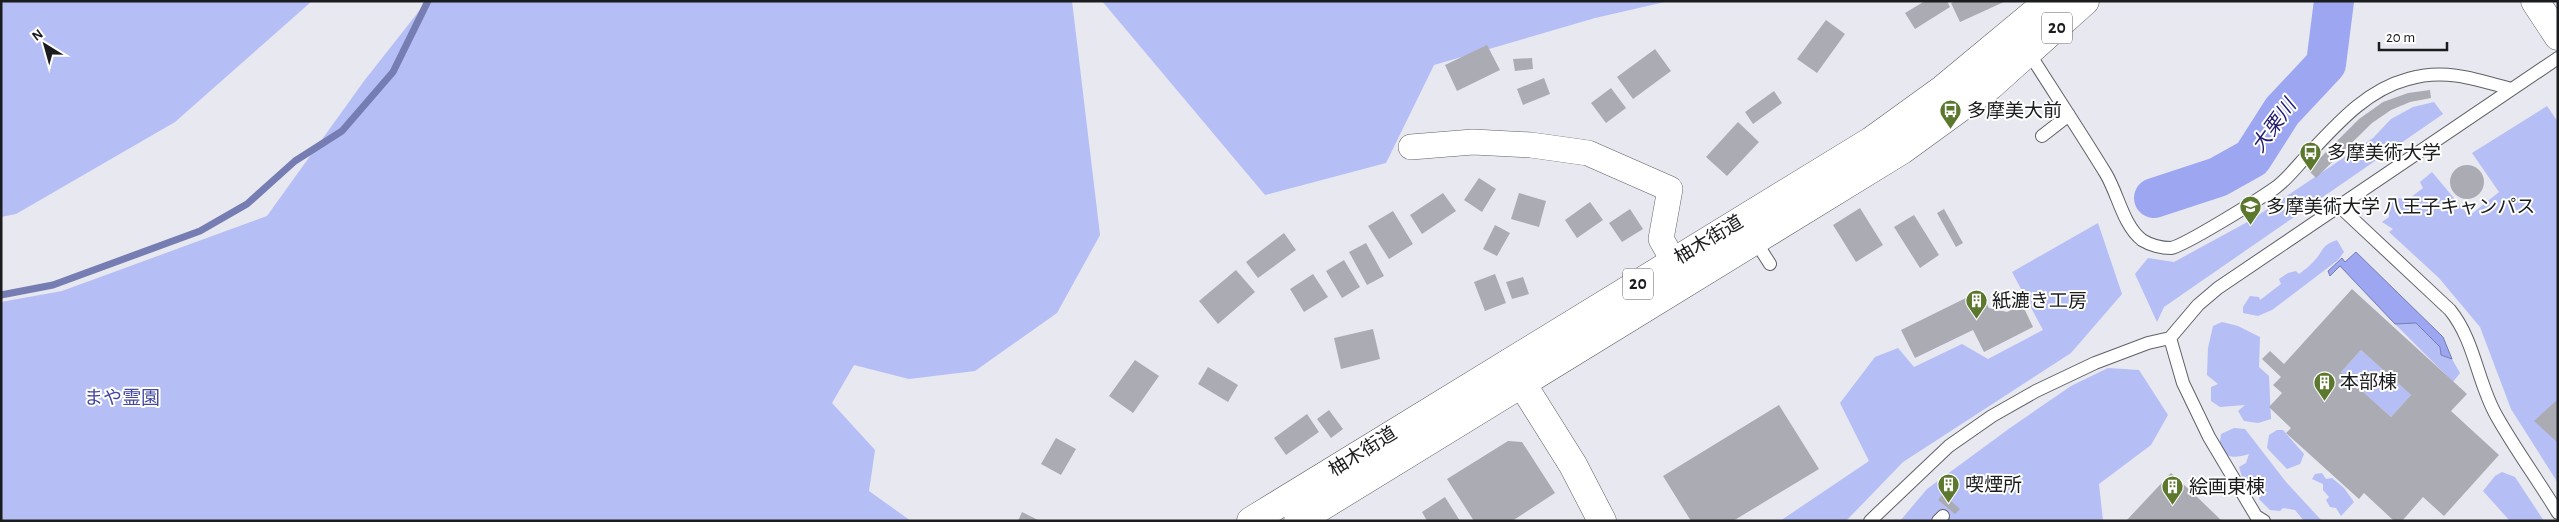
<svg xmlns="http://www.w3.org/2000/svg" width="2559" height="522" font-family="'Alegreya Sans','Noto Sans JP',sans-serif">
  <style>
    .green { fill: #b5bef5 }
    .water { fill: #9ca6f1; stroke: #757db2 }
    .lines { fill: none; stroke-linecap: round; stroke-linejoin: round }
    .stream { stroke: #757db2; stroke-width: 7 }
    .river { stroke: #9ca6f1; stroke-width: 40 }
    .building { fill: #abacb3; fill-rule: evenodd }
    .lane-casing { stroke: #606167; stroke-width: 14 }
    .street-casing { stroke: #606167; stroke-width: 26 }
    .secondary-casing { stroke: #606167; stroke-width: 29 }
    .primary-casing { stroke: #606167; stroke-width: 29 }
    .lane { stroke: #fff; stroke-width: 12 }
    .street { stroke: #fff; stroke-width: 25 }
    .secondary { stroke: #fff; stroke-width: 28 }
    .primary { stroke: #fff; stroke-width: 28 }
    .labels { text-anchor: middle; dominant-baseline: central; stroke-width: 4; stroke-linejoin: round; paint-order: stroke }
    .shield { fill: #fff; stroke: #5f6062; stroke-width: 1 }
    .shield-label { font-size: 18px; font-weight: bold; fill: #1b1c1e }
    .poi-label { font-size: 19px; fill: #1b1c1e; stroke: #fff; text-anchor: start }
    .street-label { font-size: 19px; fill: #1b1c1e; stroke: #fff }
    .park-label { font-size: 19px; fill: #44489f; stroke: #fff }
    .water-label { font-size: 20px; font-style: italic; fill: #221b70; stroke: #fff }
  </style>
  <rect width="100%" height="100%" fill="#e7e8f0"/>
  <path class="green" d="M1,1H312L175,122L16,214L1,217Z
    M427,1H1072L1100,235L1057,313L975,371L909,379L854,365L832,403L875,450L869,491L911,521H1V302L62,291L267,216L364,81Z
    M1102,1H1669L1595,18L1434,65L1386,163L1265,195Z
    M2434,102L2443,114L2164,307L2157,322L2135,274L2148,258L2174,262L2251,220L2373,138L2391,119L2413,107Z
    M2547,106L2558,122V399L2552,405L2558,443V483L2511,409L2480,327L2439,278L2389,232L2393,229L2382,222L2389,217V203L2400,198L2406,201L2423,188L2420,182L2432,172L2469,216L2499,192L2472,153Z
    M2098,223L2122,294L2071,353L1903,462L1846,521H1780L1869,461L1840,403L1875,357L1898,348L1914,367L1962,344L1988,359L2043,330L2012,272Z
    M2337,240L2344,252L2338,260L2272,310L2258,316L2243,313V307L2250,296L2259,297L2260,300L2281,284L2279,279L2288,273L2296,271L2299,274C2304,270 2310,266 2314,261C2324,251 2320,246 2337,240Z
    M2222,322L2238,326L2260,337L2259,367L2269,376L2271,419L2258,423L2244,421L2238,411L2245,405L2220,407L2211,401V387L2218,384L2207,375L2208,348L2213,326Z
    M2416,323L2440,347L2441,355L2452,359L2460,373L2453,382L2395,324Z
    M2361,350L2411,395L2391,417L2341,372Z
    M2108,368L2139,370L2168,415L2151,445L2099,484L2103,521H1900L1927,489L2010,428L2071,386Z
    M2234,428L2245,429L2286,482L2322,521H2304L2295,510L2283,508L2280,511L2270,510L2259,499L2260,492L2265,486L2243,480L2239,467L2246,463L2249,454C2235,458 2229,459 2219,448L2221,434Z
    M2277,430H2283L2304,454L2300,464L2287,469L2267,448L2269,435Z
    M2502,472L2515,477L2544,521H2510L2483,491L2495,476Z
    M2322,473L2326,479L2332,478L2344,488L2354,502L2341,516L2336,508L2330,507L2326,500L2329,497L2323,490V484L2312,479L2315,474Z"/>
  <path class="water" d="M2356,252L2443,337L2452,359L2441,355L2440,347L2416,323L2395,324L2340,266L2330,276L2328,271L2342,258L2345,262Z"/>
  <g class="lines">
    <path class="stream" d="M1,295L53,285L200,231L247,204L295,161L342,131L393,72L428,1"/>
    <path class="river" d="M2154,198L2218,177L2252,158L2282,111L2326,64L2334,1"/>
  </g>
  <path class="building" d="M1925,1H1947L1950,7L1915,29L1905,13Z
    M1956,1H2006L1960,22L1951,3Z
    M1826,20L1845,34L1817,73L1797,59Z
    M1487,45L1500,70L1457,91L1445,65Z
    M1655,49L1671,71L1633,99L1617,77Z
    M1532,58L1533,69L1515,71L1513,59Z
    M1544,78L1550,94L1523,105L1517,89Z
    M1611,88L1626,108L1606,123L1591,103Z
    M2430,90L2431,98L2410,102L2391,110L2372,123L2316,178L2308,170L2359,119L2383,102L2408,93Z
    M1774,91L1782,103L1753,124L1745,112Z
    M1738,122L1759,142L1727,176L1706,157Z
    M2450 182a17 17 0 1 1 34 0a17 17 0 1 1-34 0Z
    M1479,178L1496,189L1482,212L1464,200Z
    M1443,193L1456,211L1422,234L1410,215Z
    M1519,193L1546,201L1539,227L1511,219Z
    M1590,202L1603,220L1577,238L1565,220Z
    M1860,208L1883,245L1856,262L1833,225Z
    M1630,209L1643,229L1622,242L1609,223Z
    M1944,209L1963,243L1956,247L1937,213Z
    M1393,211L1413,244L1389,259L1368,226Z
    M1914,215L1939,255L1920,268L1894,227Z
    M1495,225L1510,233L1497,256L1483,249Z
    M1284,233L1296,250L1258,278L1246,262Z
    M1366,243L1384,276L1367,285L1349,252Z
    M1344,260L1360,287L1342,298L1326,271Z
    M1236,270L1255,292L1218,324L1199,301Z
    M1313,274L1328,297L1304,312L1290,289Z
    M1495,274L1506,303L1485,311L1474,282Z
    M1523,277L1529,294L1512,299L1506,282Z
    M2352,289L2467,394L2451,411L2499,455L2444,516L2423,497L2402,521H2394L2364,493L2359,499L2286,433L2291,428L2269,407L2282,393L2273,385L2281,377L2262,359L2270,351L2284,364ZM2361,350L2411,395L2391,417L2341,372Z
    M1980,291L1989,308L2007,312L2022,304L2033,327L1984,352L1973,330L1915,358L1901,330Z
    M1373,329L1380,359L1341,369L1334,338Z
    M1135,360L1159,376L1133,413L1109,396Z
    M1208,367L1238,385L1228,402L1198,384Z
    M2558,399V443L2534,421Z
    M1779,405L1819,469L1733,521H1691L1663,476Z
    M1329,410L1343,429L1331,438L1317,419Z
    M1307,414L1319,432L1286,455L1274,438Z
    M1056,438L1076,449L1061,475L1041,464Z
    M1508,441L1522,442L1555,493L1512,521H1474L1447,479Z
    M2171,473L2194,494L2222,521H2126Z
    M1943,494L1960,509L1955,514L1938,500Z
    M1445,497L1460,521H1427L1422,512Z
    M1022,512L1040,521H1018Z"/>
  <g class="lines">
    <defs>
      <path id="lane" d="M2029,53C2055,94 2081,133 2106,174C2118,194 2123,225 2142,240C2150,245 2162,248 2171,248C2184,246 2261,198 2275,188C2285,181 2294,170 2302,161C2333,129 2363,91 2408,79C2444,68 2476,79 2511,89
        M2042,136L2069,115
        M2339,206L2450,310C2475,341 2477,381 2496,415C2515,449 2538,480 2558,513
        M1756,242L1770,264
        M2170,338L2183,383L2209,437L2256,516L2264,521
        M1870,521L1949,446L1992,416L2036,391L2095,363L2148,343L2170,338L2198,305L2218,288L2558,58
        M1938,521L1943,516"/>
      <path id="street" d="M1411,147L1473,142L1531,145L1588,153L1670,189L1661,239L1674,262"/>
      <path id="secondary" d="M2535,1L2558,36
        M1509,363L1573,465L1602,521"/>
      <path id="primary" d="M1251,521L1871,141L1943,89L2049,1
        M1298,521L1902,150L1990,86L2085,1"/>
    </defs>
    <use href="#lane" class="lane-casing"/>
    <use href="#street" class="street-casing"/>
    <use href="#secondary" class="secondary-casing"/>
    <use href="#primary" class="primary-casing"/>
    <use href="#lane" class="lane"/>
    <use href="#street" class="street"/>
    <use href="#secondary" class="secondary"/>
    <use href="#primary" class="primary"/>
  </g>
  <defs>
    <symbol id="bus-pin" viewBox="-11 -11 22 30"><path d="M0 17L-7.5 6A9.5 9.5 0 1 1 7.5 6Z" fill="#5b782d" stroke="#fff"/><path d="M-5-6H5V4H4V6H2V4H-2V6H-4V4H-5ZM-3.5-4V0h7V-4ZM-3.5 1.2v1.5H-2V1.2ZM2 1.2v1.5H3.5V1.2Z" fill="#fff"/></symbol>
    <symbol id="university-pin" viewBox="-11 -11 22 30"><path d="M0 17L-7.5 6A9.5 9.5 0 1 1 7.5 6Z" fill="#5b782d" stroke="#fff"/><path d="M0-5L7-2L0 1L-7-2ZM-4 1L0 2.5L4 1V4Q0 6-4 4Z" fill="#fff"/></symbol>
    <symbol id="building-pin" viewBox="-11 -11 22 30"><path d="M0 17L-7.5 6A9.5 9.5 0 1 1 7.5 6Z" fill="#5b782d" stroke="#fff"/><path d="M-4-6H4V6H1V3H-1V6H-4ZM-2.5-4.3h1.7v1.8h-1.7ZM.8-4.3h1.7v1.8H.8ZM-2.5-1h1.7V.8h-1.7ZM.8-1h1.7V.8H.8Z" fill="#fff"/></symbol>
  </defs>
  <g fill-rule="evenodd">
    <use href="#bus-pin" x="1938" y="98" width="25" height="34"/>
    <use href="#bus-pin" x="2298" y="140" width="25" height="34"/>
    <use href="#university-pin" x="2238" y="194" width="25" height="34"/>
    <use href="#building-pin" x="1964" y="288" width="25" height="34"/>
    <use href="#building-pin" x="2312" y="370" width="25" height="34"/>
    <use href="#building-pin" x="1936" y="472" width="25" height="34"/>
    <use href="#building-pin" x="2160" y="474" width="25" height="34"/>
  </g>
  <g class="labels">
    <g class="shield">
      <rect x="2042" y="12.5" width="30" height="31" rx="4"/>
      <rect x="1623" y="268.5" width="30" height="31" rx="4"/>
    </g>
    <g class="shield-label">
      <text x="2057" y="28">20</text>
      <text x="1638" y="284">20</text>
    </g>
    <g class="poi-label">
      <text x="1967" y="111">多摩美大前</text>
      <text x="2327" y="153">多摩美術大学</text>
      <text x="2266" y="207">多摩美術大学 八王子キャンパス</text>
      <text x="1992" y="301">紙漉き工房</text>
      <text x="2340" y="382">本部棟</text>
      <text x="1965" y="485">喫煙所</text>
      <text x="2189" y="487">絵画東棟</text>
    </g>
    <g class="street-label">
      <text transform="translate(1709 240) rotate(-31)">柚木街道</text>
      <text transform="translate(1363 452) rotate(-32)">柚木街道</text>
    </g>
    <g class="park-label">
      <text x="122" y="398">まや霊園</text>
    </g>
    <g class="water-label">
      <text transform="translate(2274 126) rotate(-54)">大栗川</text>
    </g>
  </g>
  <rect width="2559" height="522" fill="none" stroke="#1b1c1e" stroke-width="5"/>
  <g transform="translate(45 45) rotate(323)" stroke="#ffffff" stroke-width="4" paint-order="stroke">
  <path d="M0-4L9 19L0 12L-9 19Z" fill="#1b1c1e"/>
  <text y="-8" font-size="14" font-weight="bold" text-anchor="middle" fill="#1b1c1e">N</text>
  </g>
  <path d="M2379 42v8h68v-8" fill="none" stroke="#1b1c1e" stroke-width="2.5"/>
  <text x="2386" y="42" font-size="15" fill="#1b1c1e" stroke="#ffffff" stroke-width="4" paint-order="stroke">20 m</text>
</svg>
